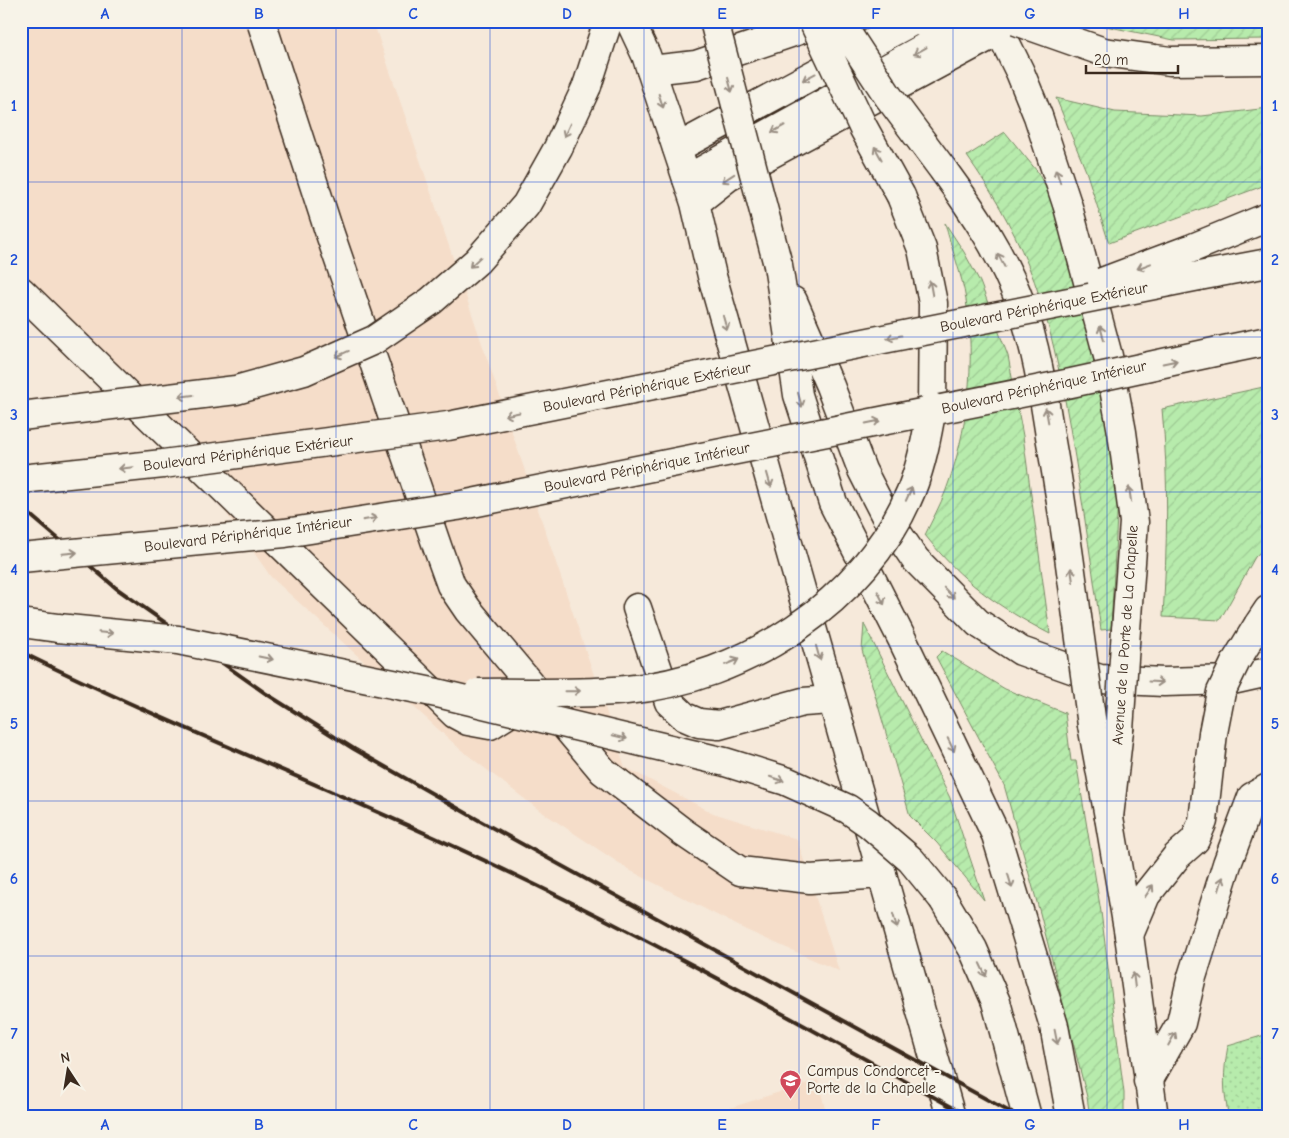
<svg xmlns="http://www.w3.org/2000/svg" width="1289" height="1138" font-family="'Comic Neue',sans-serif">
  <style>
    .built { fill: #f5ddc9 }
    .grass { fill: url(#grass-dots); stroke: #798a65 }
    .garden { fill: url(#garden-furrows); stroke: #798a65 }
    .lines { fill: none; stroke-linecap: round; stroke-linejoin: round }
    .minor-casing { stroke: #3b2a1e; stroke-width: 31 }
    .major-casing { stroke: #3b2a1e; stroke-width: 31 }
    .highway-casing { stroke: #3b2a1e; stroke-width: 31 }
    .minor { stroke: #f7f3e8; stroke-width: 28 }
    .major { stroke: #f7f3e8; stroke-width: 28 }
    .highway { stroke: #f7f3e8; stroke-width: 28 }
    .rail { stroke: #3b2a1e; stroke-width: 4 }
    .major-bridge-casing { stroke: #3b2a1e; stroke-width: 31; stroke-linecap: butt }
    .highway-bridge-casing { stroke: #3b2a1e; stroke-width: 31; stroke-linecap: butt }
    .major-bridge { stroke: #f7f3e8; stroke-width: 28 }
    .highway-bridge { stroke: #f7f3e8; stroke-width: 28 }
    .oneway { stroke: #998e83 }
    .grid { fill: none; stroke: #1d4ed8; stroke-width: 1; stroke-opacity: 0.55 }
    .labels { text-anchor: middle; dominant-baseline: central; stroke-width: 4; stroke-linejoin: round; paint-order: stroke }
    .street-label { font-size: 15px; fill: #3b2a1e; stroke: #f7f3e8 }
    .poi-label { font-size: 15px; fill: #3b2a1e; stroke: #f7f3e8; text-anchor: start }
    .neatline { fill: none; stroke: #1d4ed8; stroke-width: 2 }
    .grid-label { font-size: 16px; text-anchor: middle; font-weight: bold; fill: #1d4ed8 }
  </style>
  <defs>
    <pattern id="grass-dots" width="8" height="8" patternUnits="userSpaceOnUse" patternTransform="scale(1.25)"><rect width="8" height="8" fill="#b7ebac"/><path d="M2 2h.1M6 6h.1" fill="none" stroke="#9eca94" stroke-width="1.8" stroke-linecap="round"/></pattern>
    <pattern id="garden-furrows" width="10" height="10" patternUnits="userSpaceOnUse" patternTransform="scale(1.25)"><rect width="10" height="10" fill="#b7ebac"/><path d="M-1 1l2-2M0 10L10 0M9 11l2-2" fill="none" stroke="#9eca94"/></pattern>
  </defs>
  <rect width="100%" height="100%" fill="#f6e9da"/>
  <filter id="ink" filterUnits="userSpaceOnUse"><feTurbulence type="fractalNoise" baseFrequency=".02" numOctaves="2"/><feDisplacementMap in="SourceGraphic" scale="10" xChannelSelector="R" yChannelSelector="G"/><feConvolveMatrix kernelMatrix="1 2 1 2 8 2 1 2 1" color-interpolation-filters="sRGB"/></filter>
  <g filter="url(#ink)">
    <path class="built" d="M21,21H373L625,767L713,813L797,839L839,971L746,930L631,871L539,810L460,749L271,577L132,378L21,272Z
      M818,1080L827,1117H701Z"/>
    <path class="grass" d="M1268,1034V1117H1229C1223,1092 1223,1072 1228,1046Z"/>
    <path class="garden" d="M1120,21H1268V39L1174,40L1100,25Z
      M1056,98L1115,112L1202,116L1268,108V184L1109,243L1086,171Z
      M1005,132L1037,171L1057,209L1098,334L1118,497L1111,629L1101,630C1090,553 1079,476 1065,400C1056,355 1046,308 1028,265C1012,226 991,190 967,156Z
      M945,223L964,252L980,282L1008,356L1023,436L1050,634C998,607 961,581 925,535C932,520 940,506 946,490C968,431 976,362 966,300C962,274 951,248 945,223Z
      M1268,386V545L1255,557L1220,620L1163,617C1167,546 1169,480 1162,409Z
      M864,624L950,798L984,900L937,843L910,816L862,650Z
      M942,651L1005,689L1065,713L1071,761H1076L1101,912L1124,1093V1117H1090L1087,1097L1040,913L1004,785L936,657Z"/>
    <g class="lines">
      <defs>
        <path id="minor" d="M261,21L329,231L438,549L451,585L468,610L603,771L684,833L740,871L810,879L882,874
          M918,21L978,29
          M651,70L696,65L826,21
          M677,148L913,21
          M687,179L929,45L988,34
          M21,291L455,714L468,721L490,725L527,702
          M637,608L669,702L685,717L699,723L719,725L803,702L831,700
          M1148,1081L1181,1023L1191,980L1227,864L1252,797L1268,788"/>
        <path id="major" d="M630,21L646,55L695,203L712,276L951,1117
          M995,21L1020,72L1038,116L1068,207L1108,356L1122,432L1134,522L1126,630
          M695,203L728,177L1016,22
          M1119,730L1109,817L1129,935L1154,1117"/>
        <path id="highway" d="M1155,59L1170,61L1268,60
          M587,86L608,21
          M944,171C974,212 1002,254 1020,302C1036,345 1043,391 1050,436C1061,498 1070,561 1078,624
          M901,196L922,249L933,303L932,407
          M1190,249L1268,217
          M778,265L798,395L833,503L902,639L996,835L1054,1026L1071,1117
          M1199,276L1268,263
          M793,301L830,386L862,470L885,515L915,559L978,623L1021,651L1100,679L1164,682L1232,680L1268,672
          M1219,351L1268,341
          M21,623L58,628
          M1258,625L1268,610
          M1092,725L1109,817
          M943,899L973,949L996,1002L1027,1117
          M1129,935L1146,895L1177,856L1195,840L1203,821L1213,733"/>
      </defs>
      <use href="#minor" class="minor-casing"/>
      <use href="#major" class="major-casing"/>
      <use href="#highway" class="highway-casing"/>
      <use href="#minor" class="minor"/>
      <use href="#major" class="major"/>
      <use href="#highway" class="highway"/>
      <path class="rail" d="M21,507L116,588L265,693L354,749L482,822L1019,1117
        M21,652C183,732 352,796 515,875C670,949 819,1034 970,1117"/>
      <defs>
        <path id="major-bridge" d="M1119,730L1126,630"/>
        <path id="highway-bridge" d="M714,21L778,265
          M813,21L863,127L901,196
          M839,21L888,96L944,171
          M1016,21L1104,52L1155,59
          M1102,282L1190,249
          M21,416L236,390L304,371L374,340L431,301L477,261L526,205L558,148L587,86
          M21,479L163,464L448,426L1199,276
          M21,558L285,533L457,506L1071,383L1219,351
          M1078,624L1092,725
          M58,628L178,640L437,693L725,762L786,781L848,809L868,823L911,860L943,899
          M478,693C527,692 577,695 626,690C743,680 865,602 911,491C922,463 927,436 932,407
          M1213,733L1221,692L1236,661L1258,625"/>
      </defs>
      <use href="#major-bridge" class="major-bridge-casing"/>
      <use href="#highway-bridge" class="highway-bridge-casing"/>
      <use href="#major-bridge" class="major-bridge"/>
      <use href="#highway-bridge" class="highway-bridge"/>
    </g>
    <defs><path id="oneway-shaft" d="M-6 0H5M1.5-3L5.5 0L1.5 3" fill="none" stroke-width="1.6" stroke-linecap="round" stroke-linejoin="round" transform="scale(1.25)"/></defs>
    <g class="oneway">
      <use href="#oneway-shaft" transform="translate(920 51) rotate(151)"/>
      <use href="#oneway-shaft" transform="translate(809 77) rotate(152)"/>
      <use href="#oneway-shaft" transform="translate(730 85) rotate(75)"/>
      <use href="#oneway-shaft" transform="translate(661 101) rotate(72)"/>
      <use href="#oneway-shaft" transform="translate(778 129) rotate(151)"/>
      <use href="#oneway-shaft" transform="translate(567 130) rotate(115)"/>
      <use href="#oneway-shaft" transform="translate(878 153) rotate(-119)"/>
      <use href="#oneway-shaft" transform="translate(1058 176) rotate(-108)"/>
      <use href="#oneway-shaft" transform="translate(728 178) rotate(147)"/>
      <use href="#oneway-shaft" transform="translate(1001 260) rotate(-117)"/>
      <use href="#oneway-shaft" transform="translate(475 262) rotate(137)"/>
      <use href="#oneway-shaft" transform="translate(1144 266) rotate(159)"/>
      <use href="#oneway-shaft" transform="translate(931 288) rotate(-100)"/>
      <use href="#oneway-shaft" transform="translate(725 323) rotate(74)"/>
      <use href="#oneway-shaft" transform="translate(1102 333) rotate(-105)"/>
      <use href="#oneway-shaft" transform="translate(894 337) rotate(169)"/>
      <use href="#oneway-shaft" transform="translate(342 354) rotate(156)"/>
      <use href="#oneway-shaft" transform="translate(1170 362) rotate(-12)"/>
      <use href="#oneway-shaft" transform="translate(186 396) rotate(173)"/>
      <use href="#oneway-shaft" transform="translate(800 400) rotate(74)"/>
      <use href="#oneway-shaft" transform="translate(512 414) rotate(169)"/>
      <use href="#oneway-shaft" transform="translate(1047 415) rotate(-100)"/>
      <use href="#oneway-shaft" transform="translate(873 422) rotate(-11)"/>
      <use href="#oneway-shaft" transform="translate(126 468) rotate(174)"/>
      <use href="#oneway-shaft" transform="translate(769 480) rotate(74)"/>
      <use href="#oneway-shaft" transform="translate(909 494) rotate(-65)"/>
      <use href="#oneway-shaft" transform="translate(1130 494) rotate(-98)"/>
      <use href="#oneway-shaft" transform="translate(370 519) rotate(-9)"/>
      <use href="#oneway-shaft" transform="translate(70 553) rotate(-5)"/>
      <use href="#oneway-shaft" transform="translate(1072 575) rotate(-98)"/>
      <use href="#oneway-shaft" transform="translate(949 593) rotate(46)"/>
      <use href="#oneway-shaft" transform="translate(881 598) rotate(63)"/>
      <use href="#oneway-shaft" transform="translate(106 633) rotate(5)"/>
      <use href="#oneway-shaft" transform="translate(818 653) rotate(74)"/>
      <use href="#oneway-shaft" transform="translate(266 658) rotate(12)"/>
      <use href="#oneway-shaft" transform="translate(732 662) rotate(-23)"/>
      <use href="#oneway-shaft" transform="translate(1156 682) rotate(3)"/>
      <use href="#oneway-shaft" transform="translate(573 691) rotate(-1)"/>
      <use href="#oneway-shaft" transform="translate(620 737) rotate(13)"/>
      <use href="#oneway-shaft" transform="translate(951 745) rotate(64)"/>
      <use href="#oneway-shaft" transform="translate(777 779) rotate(18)"/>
      <use href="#oneway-shaft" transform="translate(1010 881) rotate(73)"/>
      <use href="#oneway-shaft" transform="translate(1221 884) rotate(-73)"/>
      <use href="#oneway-shaft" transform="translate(1149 891) rotate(-56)"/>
      <use href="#oneway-shaft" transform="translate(895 921) rotate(74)"/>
      <use href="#oneway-shaft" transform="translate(983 970) rotate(65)"/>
      <use href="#oneway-shaft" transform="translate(1134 980) rotate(-97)"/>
      <use href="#oneway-shaft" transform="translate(1056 1037) rotate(79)"/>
      <use href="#oneway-shaft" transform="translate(1172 1039) rotate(-60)"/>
    </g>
  </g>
  <path class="grid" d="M182,21V1117M336,21V1117M490,21V1117M644,21V1117M799,21V1117M953,21V1117M1107,21V1117M21,182H1268M21,337H1268M21,492H1268M21,646H1268M21,801H1268M21,956H1268"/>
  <defs>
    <symbol id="university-pin" viewBox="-11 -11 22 30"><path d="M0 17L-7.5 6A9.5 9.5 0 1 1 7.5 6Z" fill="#d1495b" stroke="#f7f3e8"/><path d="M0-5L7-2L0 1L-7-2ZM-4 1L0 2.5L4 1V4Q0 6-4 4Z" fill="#fff"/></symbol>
  </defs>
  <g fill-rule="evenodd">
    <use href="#university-pin" x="778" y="1068" width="25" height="34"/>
  </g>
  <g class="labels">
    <g class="street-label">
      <text transform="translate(1044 307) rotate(-11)">Boulevard Périphérique Extérieur</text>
      <text transform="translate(647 387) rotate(-11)">Boulevard Périphérique Extérieur</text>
      <text transform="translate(1044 387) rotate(-12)">Boulevard Périphérique Intérieur</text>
      <text transform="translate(248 453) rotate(-7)">Boulevard Périphérique Extérieur</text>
      <text transform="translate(647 467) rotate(-11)">Boulevard Périphérique Intérieur</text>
      <text transform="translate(248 534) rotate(-7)">Boulevard Périphérique Intérieur</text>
      <text transform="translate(1125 635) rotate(-86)">Avenue de la Porte de La Chapelle</text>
    </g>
    <g class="poi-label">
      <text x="807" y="1071">Campus Condorcet -<tspan x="807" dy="17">Porte de la Chapelle</tspan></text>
    </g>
  </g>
  <rect width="1289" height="1138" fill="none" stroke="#f7f3e8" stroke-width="55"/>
  <g transform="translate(68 1070) rotate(348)" stroke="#f7f3e8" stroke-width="4" paint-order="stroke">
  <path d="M0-4L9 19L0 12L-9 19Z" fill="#3b2a1e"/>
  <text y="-8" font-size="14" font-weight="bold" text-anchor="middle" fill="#3b2a1e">N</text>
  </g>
  <path d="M1086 65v8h92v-8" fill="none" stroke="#3b2a1e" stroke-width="2.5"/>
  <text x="1094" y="65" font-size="15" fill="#3b2a1e" stroke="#f7f3e8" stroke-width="4" paint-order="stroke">20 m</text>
  <rect x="28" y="28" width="1234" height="1082" class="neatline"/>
  <g class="grid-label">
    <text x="105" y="19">A</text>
    <text x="259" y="19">B</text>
    <text x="413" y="19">C</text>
    <text x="567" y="19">D</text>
    <text x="722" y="19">E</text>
    <text x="876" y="19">F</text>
    <text x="1030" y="19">G</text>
    <text x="1184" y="19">H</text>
    <text x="14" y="111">1</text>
    <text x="1275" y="111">1</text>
    <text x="14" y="265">2</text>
    <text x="1275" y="265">2</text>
    <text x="14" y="420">3</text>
    <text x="1275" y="420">3</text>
    <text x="14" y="575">4</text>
    <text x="1275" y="575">4</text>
    <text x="14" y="729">5</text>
    <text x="1275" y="729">5</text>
    <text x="14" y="884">6</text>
    <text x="1275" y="884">6</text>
    <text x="14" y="1039">7</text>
    <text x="1275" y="1039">7</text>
    <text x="105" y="1130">A</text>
    <text x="259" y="1130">B</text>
    <text x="413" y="1130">C</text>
    <text x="567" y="1130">D</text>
    <text x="722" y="1130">E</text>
    <text x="876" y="1130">F</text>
    <text x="1030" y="1130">G</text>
    <text x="1184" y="1130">H</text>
  </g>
</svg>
